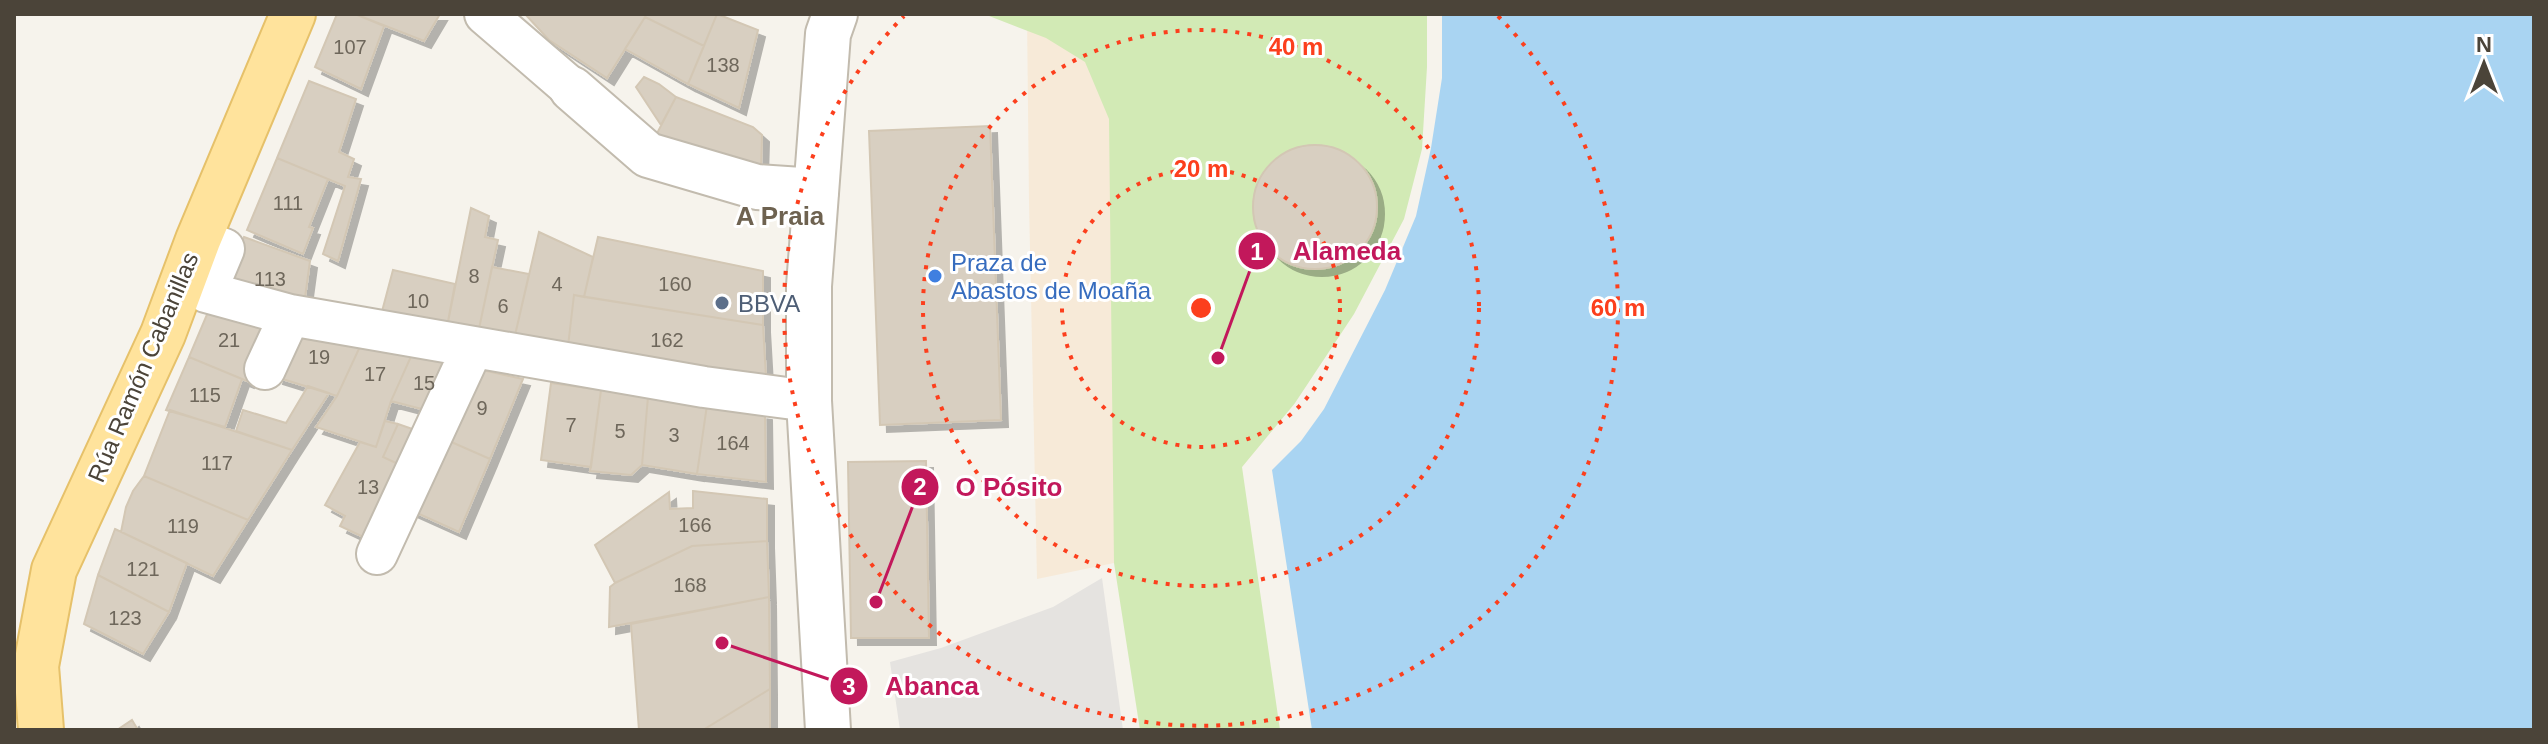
<svg xmlns="http://www.w3.org/2000/svg" width="2548" height="744" font-family="Arial,sans-serif">
  <style>
    .commercial { fill: #f7ead8 }
    .green { fill: #d2eab5 }
    .parking { fill: #e5e3e0 }
    .water { fill: #a9d4f2 }
    .building { fill: #d8cfc1; stroke: #d3c7b4; stroke-width: 2; filter: url(#shadow) }
    .lines { fill: none; stroke-linecap: round; stroke-linejoin: round }
    .pedestrian-casing { stroke: #c2bbae; stroke-width: 44 }
    .minor-casing { stroke: #c2bbae; stroke-width: 48 }
    .tertiary-casing { stroke: #c2bbae; stroke-width: 48 }
    .primary-casing { stroke: #e6c16a; stroke-width: 48 }
    .pedestrian { stroke: #fff; stroke-width: 40 }
    .minor { stroke: #fff; stroke-width: 44 }
    .tertiary { stroke: #fff; stroke-width: 44 }
    .primary { stroke: #ffe39c; stroke-width: 44 }
    .ring { fill: none; stroke: #fc3f1d; stroke-width: 4; stroke-dasharray: 4 8 }
    .shop-dot { fill: #3f7fe0; stroke: #fff; stroke-width: 3 }
    .service-dot { fill: #5c6f8a; stroke: #fff; stroke-width: 3 }
    .labels { text-anchor: middle; dominant-baseline: central; stroke-width: 6; stroke-linejoin: round; paint-order: stroke }
    .number-label { font-size: 20px; fill: #6e675b }
    .shop-label { font-size: 24px; fill: #366cbe; stroke: #fff; text-anchor: start }
    .service-label { font-size: 24px; fill: #4e5e75; stroke: #fff; text-anchor: start }
    .street-label { font-size: 24px; fill: #4b4439; stroke: #fff }
    .neighbourhood-label { font-size: 26px; font-weight: bold; fill: #6e6250; stroke: #fff }
    .centre { fill: #fc3f1d; stroke: #fff; stroke-width: 4 }
    .ring-label { font-size: 24px; text-anchor: middle; font-weight: bold; fill: #fc3f1d; stroke: #fff; stroke-width: 6; stroke-linejoin: round; paint-order: stroke }
    .leader { fill: none; stroke: #c2185b; stroke-width: 3 }
    .callout-dot { fill: #c2185b; stroke: #fff; stroke-width: 3 }
    .mark-label { font-size: 24px; text-anchor: middle; font-weight: bold; fill: #fff }
    .callout-label { font-size: 26px; text-anchor: middle; font-weight: bold; fill: #c2185b; stroke: #fff; stroke-width: 6; stroke-linejoin: round; paint-order: stroke }
  </style>
  <defs>
    <filter id="shadow"><feDropShadow dx="7" dy="7" stdDeviation="0" flood-color="#0004"/></filter>
  </defs>
  <rect width="100%" height="100%" fill="#f6f3ec"/>
  <path class="commercial" d="M1027,14H1089L1225,187L1295,403L1242,467L1114,563L1037,579L1029,202Z"/>
  <path class="green" d="M984,14H1427V67L1422,149L1404,219L1354,314L1295,403L1242,467L1280,730H1140L1114,563L1109,119L1085,62L1046,38Z"/>
  <path class="parking" d="M1102,578L1123,730H900L890,662L941,648L1053,607Z"/>
  <path class="water" d="M1442,14H2534V730H1312L1272,470L1301,441L1324,409L1385,290L1416,216L1431,148L1442,78Z"/>
  <path class="building" d="M337,14H355L384,26L361,89L315,67Z
    M355,14H440L424,41Z
    M525,14H647L607,78L549,40Z
    M647,14H717L704,46L645,17Z
    M717,14L758,30L739,108L688,84Z
    M645,17L704,46L688,84L625,49Z
    M644,77L659,84L676,97L661,125L636,87Z
    M309,81L356,99L339,152L354,159L348,177L361,179L338,261L323,254L345,186L277,158Z
    M676,97L753,127L762,135L761,169L654,139Z
    M990,126L1001,420L880,425L869,131Z
    M1253 207a62 62 0 1 1 124 0a62 62 0 1 1-124 0Z
    M277,158L328,179L309,227L313,228L303,254L247,230Z
    M471,208L489,216L485,237L498,240L477,338L446,332Z
    M539,232L593,257L584,297L574,295L567,355L513,344Z
    M244,237L310,261L304,305L235,291L230,267Z
    M598,237L763,271V325L584,297Z
    M492,267L529,274L513,344L477,338Z
    M393,270L455,284L446,332L380,319Z
    M574,295L763,325L766,377L567,355Z
    M211,305L270,324L247,381L189,357Z
    M294,328L364,338L337,396L276,377Z
    M364,338L413,352L391,401L376,447L316,427L337,396Z
    M413,352L455,364L437,413L391,401Z
    M189,357L242,379L225,427L166,410Z
    M473,368L523,379L490,459L440,437Z
    M551,383L601,390L591,467L541,460Z
    M308,386L329,393L292,450L236,431L243,410L286,423Z
    M601,390L648,397L642,465L631,475L590,471Z
    M648,397L707,405L697,474L642,465Z
    M707,405L765,413L766,482L697,474Z
    M170,410L292,450L248,520L144,476Z
    M385,421L398,424L383,457L411,470L376,543L340,526L345,516L325,505L360,442L376,447Z
    M398,424L427,434L411,470L383,457Z
    M440,437L490,459L459,532L408,509Z
    M926,461L929,638H851L848,462Z
    M144,476L248,520L213,576L121,532L126,507L133,491Z
    M693,491L767,499V541L692,546L615,583L595,545L669,492L670,509L693,508Z
    M115,529L187,563L169,612L98,575Z
    M767,541L769,597L609,627L610,587L615,583L692,546Z
    M98,575L169,612L143,654L84,624Z
    M769,597L770,689L703,730H639L631,624Z
    M770,689V730H703Z
    M132,720L138,730H117Z"/>
  <g class="lines">
    <defs>
      <path id="pedestrian" d="M485,14L572,89
        M198,240L224,249L206,292L290,315L704,387L809,401
        M265,369L290,315
        M377,554L473,347"/>
      <path id="minor" d="M572,89L648,155L757,187L816,191"/>
      <path id="tertiary" d="M828,730L809,401V286L828,34L835,14"/>
      <path id="primary" d="M41,730L36,666L54,570L163,334L198,240L293,14"/>
    </defs>
    <use href="#pedestrian" class="pedestrian-casing"/>
    <use href="#minor" class="minor-casing"/>
    <use href="#tertiary" class="tertiary-casing"/>
    <use href="#primary" class="primary-casing"/>
    <use href="#pedestrian" class="pedestrian"/>
    <use href="#minor" class="minor"/>
    <use href="#tertiary" class="tertiary"/>
    <use href="#primary" class="primary"/>
  </g>
  <g class="ring">
    <circle cx="1201" cy="308" r="139"/>
    <circle cx="1201" cy="308" r="278"/>
    <path d="M1498 16A417 417 0 1 1 904 16"/>
  </g>
  <circle class="shop-dot" cx="935" cy="276" r="8"/>
  <circle class="service-dot" cx="722" cy="303" r="8"/>
  <g class="labels">
    <g class="number-label">
      <text x="350" y="47">107</text>
      <text x="723" y="65">138</text>
      <text x="288" y="203">111</text>
      <text x="474" y="276">8</text>
      <text x="270" y="279">113</text>
      <text x="557" y="284">4</text>
      <text x="675" y="284">160</text>
      <text x="418" y="301">10</text>
      <text x="503" y="306">6</text>
      <text x="229" y="340">21</text>
      <text x="667" y="340">162</text>
      <text x="319" y="357">19</text>
      <text x="375" y="374">17</text>
      <text x="424" y="383">15</text>
      <text x="205" y="395">115</text>
      <text x="482" y="408">9</text>
      <text x="571" y="425">7</text>
      <text x="620" y="431">5</text>
      <text x="674" y="435">3</text>
      <text x="733" y="443">164</text>
      <text x="217" y="463">117</text>
      <text x="368" y="487">13</text>
      <text x="695" y="525">166</text>
      <text x="183" y="526">119</text>
      <text x="143" y="569">121</text>
      <text x="690" y="585">168</text>
      <text x="125" y="618">123</text>
    </g>
    <g class="shop-label">
      <text x="951" y="262">Praza de<tspan x="951" dy="28">Abastos de Moaña</tspan></text>
    </g>
    <g class="service-label">
      <text x="738" y="303">BBVA</text>
    </g>
    <g class="street-label">
      <text transform="translate(143 367) rotate(-67)">Rúa Ramón Cabanillas</text>
    </g>
    <g class="neighbourhood-label">
      <text x="780" y="216">A Praia</text>
    </g>
  </g>
  <circle cx="1201" cy="308" r="12" class="centre"/>
  <g class="ring-label">
    <text x="1296" y="55">40 m</text>
    <text x="1201" y="177">20 m</text>
    <text x="1618" y="316">60 m</text>
  </g>
  <path class="leader" d="M1218 358L1257 251M876 602L920 487M722 643L849 686"/>
  <g class="callout-dot">
    <circle cx="1218" cy="358" r="8"/>
    <circle cx="876" cy="602" r="8"/>
    <circle cx="722" cy="643" r="8"/>
    <circle cx="1257" cy="251" r="20"/>
    <circle cx="920" cy="487" r="20"/>
    <circle cx="849" cy="686" r="20"/>
  </g>
  <g class="mark-label">
    <text x="1257" y="260">1</text>
    <text x="920" y="495">2</text>
    <text x="849" y="695">3</text>
  </g>
  <g class="callout-label">
    <text x="1347" y="260">Alameda</text>
    <text x="1009" y="496">O Pósito</text>
    <text x="932" y="695">Abanca</text>
  </g>
  <rect width="2548" height="744" fill="none" stroke="#4b4439" stroke-width="32"/>
  <g transform="translate(2484 64)" stroke="#ffffff" stroke-width="6" paint-order="stroke">
  <path d="M0-6L14 30L0 20L-14 30Z" fill="#4b4439"/>
  <text y="-12" font-size="22" font-weight="bold" text-anchor="middle" fill="#4b4439">N</text>
  </g>
</svg>
